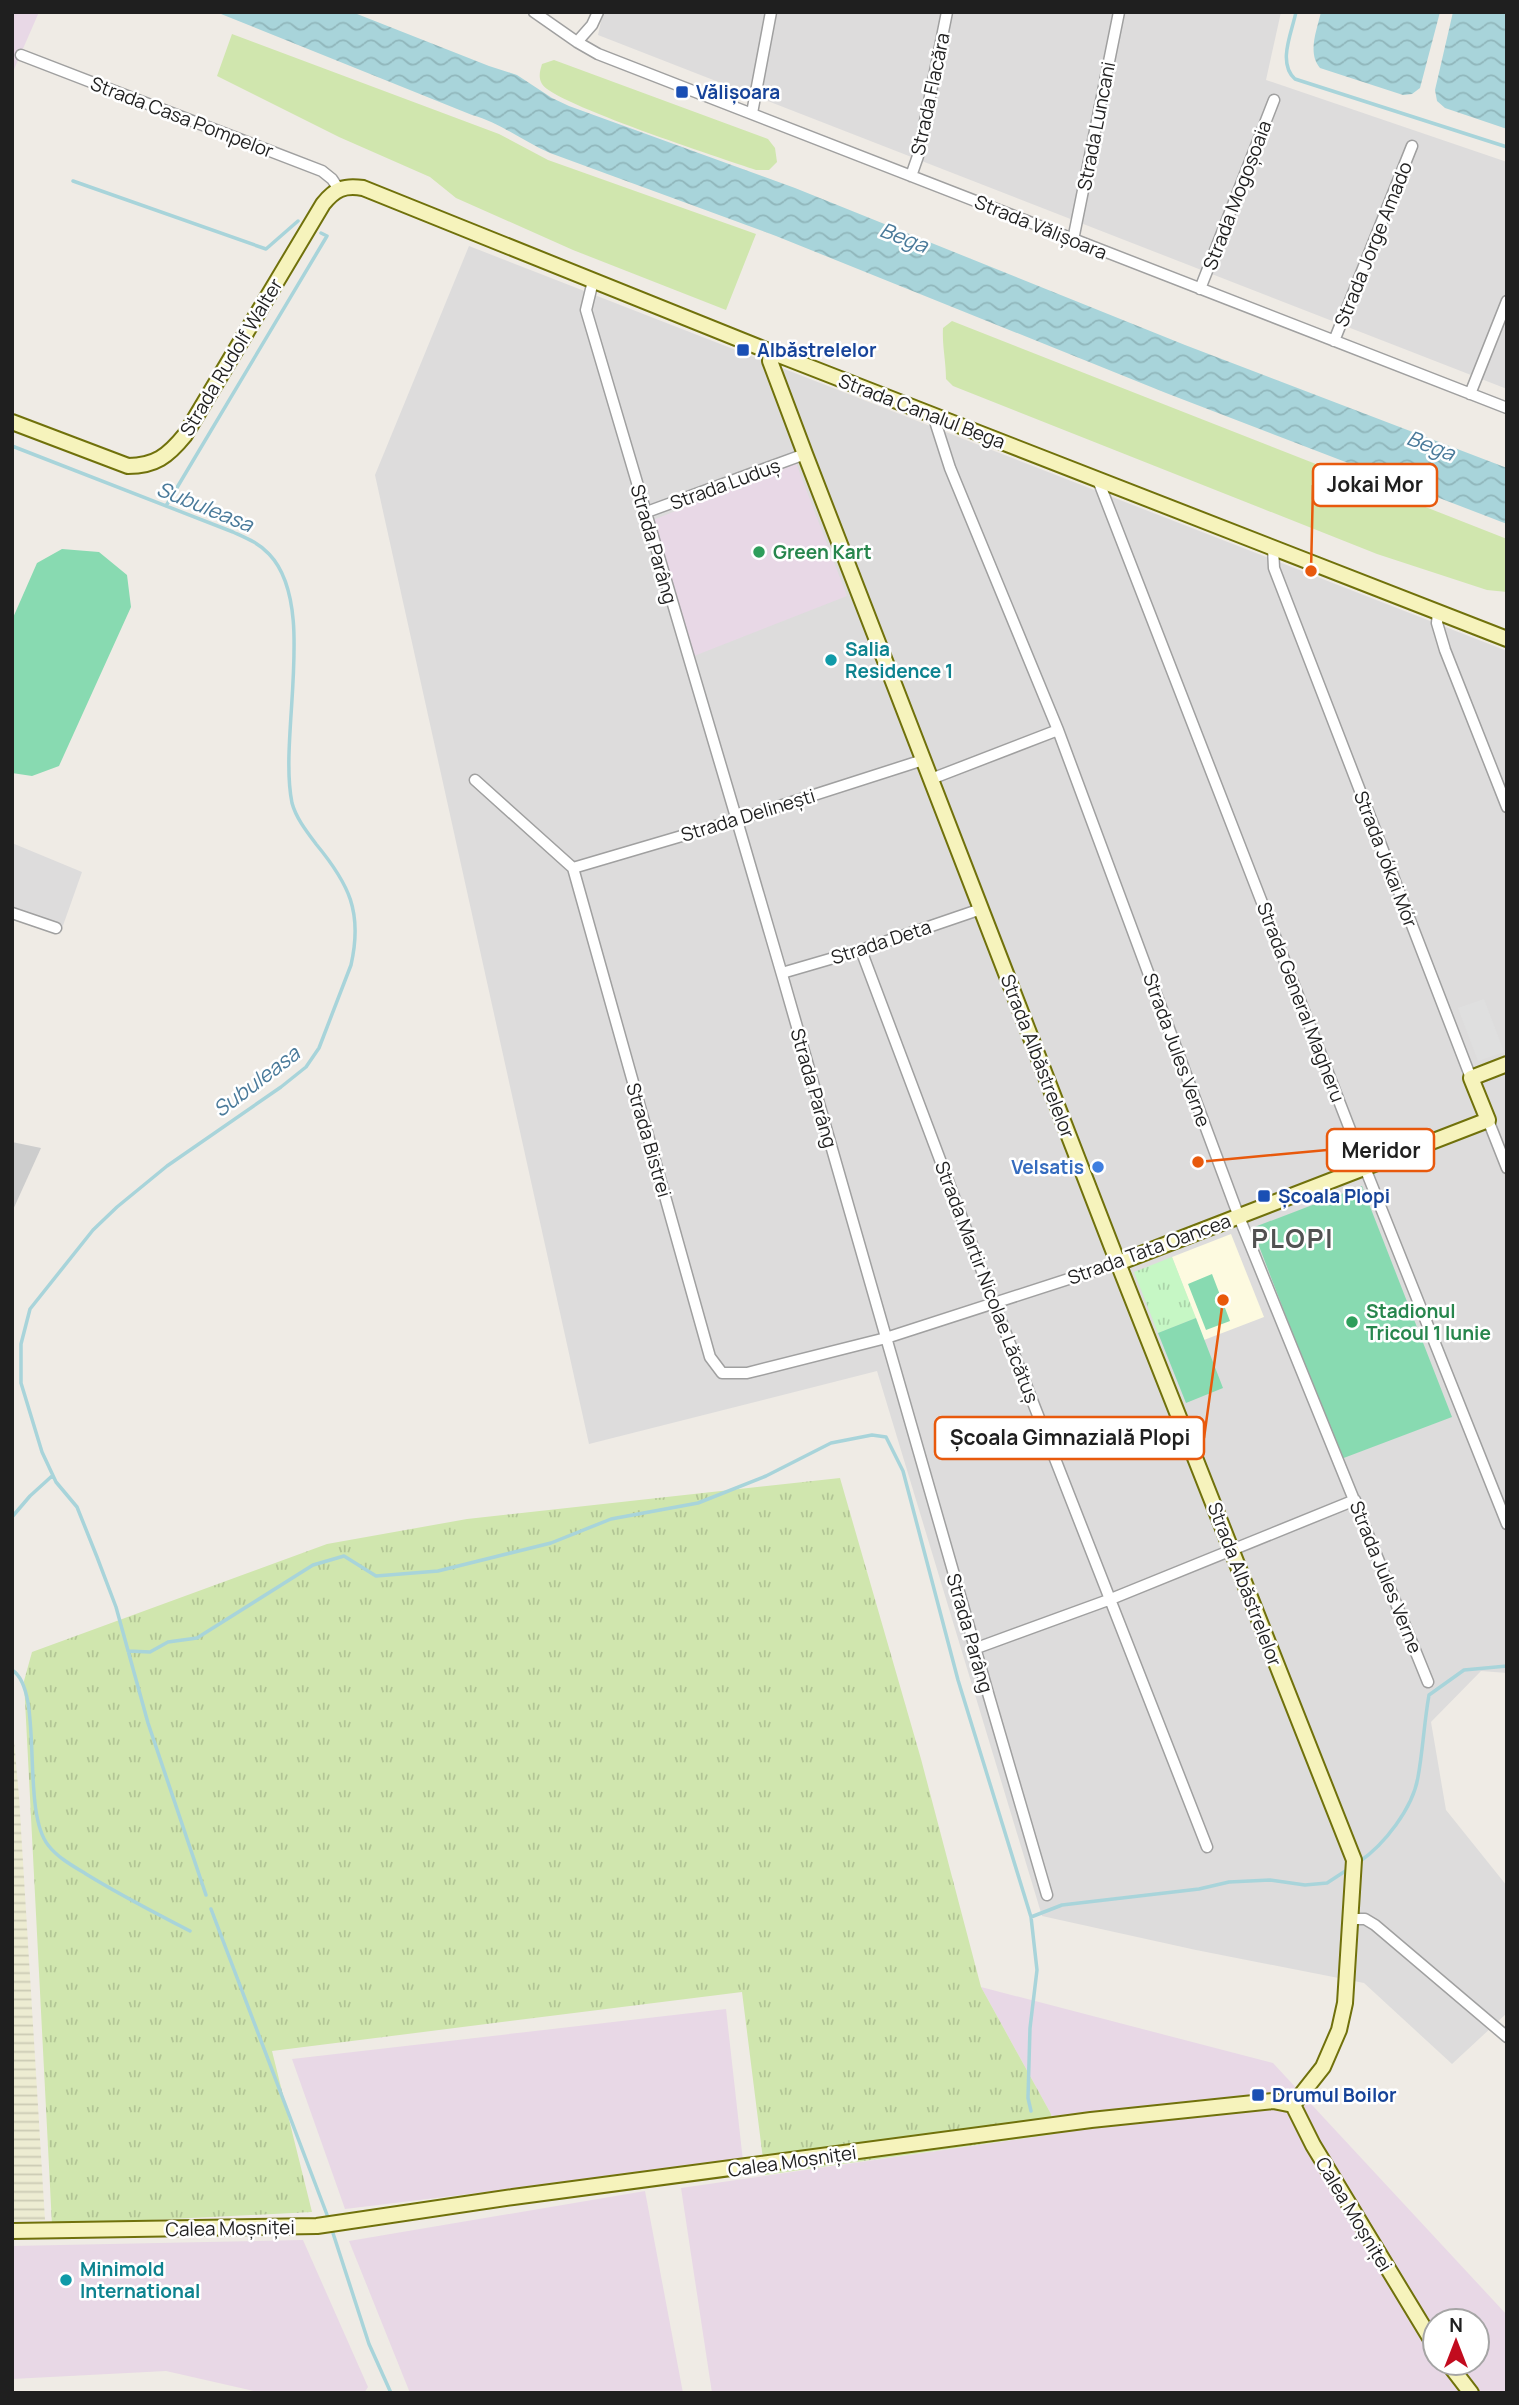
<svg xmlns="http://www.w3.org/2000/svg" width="1519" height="2405" font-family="Manrope,sans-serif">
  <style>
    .residential { fill: #dddcdc }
    .industrial { fill: #e8d8e6; fill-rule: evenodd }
    .education { fill: #fdfae0 }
    .religious { fill: #cdcdcd }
    .farmland { fill: url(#farmland-rules) }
    .grass { fill: url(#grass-tufts) }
    .park { fill: url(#park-tufts) }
    .garden { fill: #d0e6ae }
    .pitch { fill: #88dab1 }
    .parking { fill: #dfdfdf }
    .water { fill: url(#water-waves) }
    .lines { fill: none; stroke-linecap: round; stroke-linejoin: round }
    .stream { stroke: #a8d4da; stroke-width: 3.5 }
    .street-casing { stroke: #a0a0a0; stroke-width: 13 }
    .secondary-casing { stroke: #70710b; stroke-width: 18 }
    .street { stroke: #fff; stroke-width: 10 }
    .secondary { stroke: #f6f3bc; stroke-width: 14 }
    .transit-dot { fill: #1a4fb4; stroke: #fff; stroke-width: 2.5 }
    .leisure-dot { fill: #2e9e5b; stroke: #fff; stroke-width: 2.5 }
    .culture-dot { fill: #0f9aa8; stroke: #fff; stroke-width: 2.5 }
    .shop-dot { fill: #3f7fe0; stroke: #fff; stroke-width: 2.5 }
    .labels { text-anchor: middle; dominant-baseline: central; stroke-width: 5; stroke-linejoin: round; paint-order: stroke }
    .transit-label { font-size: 19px; font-weight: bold; fill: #164399; stroke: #fff; text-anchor: start }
    .street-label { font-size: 19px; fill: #1f1f1f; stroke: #fff }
    .leisure-label { font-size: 19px; font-weight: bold; fill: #27864d; stroke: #fff; text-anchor: start }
    .culture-label { font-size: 19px; font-weight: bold; fill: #0d838f; stroke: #fff; text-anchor: start }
    .shop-label { font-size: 19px; font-weight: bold; fill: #366cbe; stroke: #fff; text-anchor: end }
    .water-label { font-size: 21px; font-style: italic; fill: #4a7a9a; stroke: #fff }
    .district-label { font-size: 26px; font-weight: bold; letter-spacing: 2px; fill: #525252; stroke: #fff }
    .leader { fill: none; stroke: #e8590c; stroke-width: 2.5 }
    .callout-dot { fill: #e8590c; stroke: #fff; stroke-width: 2.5 }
    .callout { fill: #fff; stroke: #e8590c; stroke-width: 2.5 }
    .callout-label { font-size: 21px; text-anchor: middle; font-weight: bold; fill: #1f1f1f }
  </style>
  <defs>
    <pattern id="farmland-rules" width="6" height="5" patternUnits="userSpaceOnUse" patternTransform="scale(1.75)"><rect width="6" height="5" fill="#edecd2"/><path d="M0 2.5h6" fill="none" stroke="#cbcab4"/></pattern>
    <pattern id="grass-tufts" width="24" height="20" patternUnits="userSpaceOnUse" patternTransform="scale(1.75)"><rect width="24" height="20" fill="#d0e6ae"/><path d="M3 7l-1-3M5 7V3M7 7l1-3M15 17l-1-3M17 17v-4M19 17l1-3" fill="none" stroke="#b2c595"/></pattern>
    <pattern id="park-tufts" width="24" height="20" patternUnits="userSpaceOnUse" patternTransform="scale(1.75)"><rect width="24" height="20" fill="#c6f7c5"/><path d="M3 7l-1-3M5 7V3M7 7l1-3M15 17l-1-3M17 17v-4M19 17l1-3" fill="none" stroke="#aad3a9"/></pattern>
    <pattern id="water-waves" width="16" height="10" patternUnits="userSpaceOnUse" patternTransform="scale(1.75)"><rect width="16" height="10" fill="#a8d4da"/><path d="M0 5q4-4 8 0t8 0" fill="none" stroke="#90b6bb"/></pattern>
  </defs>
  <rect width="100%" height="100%" fill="#efebe5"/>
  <path class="residential" d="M603,12H1281L1266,80L1507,162V389L598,35Z
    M469,246L1507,651V1673L1481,1671L1431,1722L1446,1810L1507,1886V2013L1452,2064L1364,1983L1196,1950L1042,1916L877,1371L589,1444L375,475Z
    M12,843L82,872L60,934L12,919Z"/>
  <path class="industrial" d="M12,12H39L12,74Z
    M796,463L847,596L694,656L653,520Z
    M981,1987L1273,2063L1507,2315V2393H712L681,2188L1054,2134L1051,2114ZM1435,2321H1477V2363H1435Z
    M726,2009L743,2161L345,2209L292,2059Z
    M645,2191L683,2393H410L349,2241Z
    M303,2240L368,2387L364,2393H263L166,2371L12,2379V2246Z"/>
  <path class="education" d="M1231,1234L1264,1317L1204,1340L1172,1257Z"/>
  <path class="religious" d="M12,1142L41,1148L12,1212Z"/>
  <path class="farmland" d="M12,1718L19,1797L45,2220L12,2221Z"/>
  <path class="grass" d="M840,1478L921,1759L981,1987L1051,2114L1054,2134L765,2175L742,1992L272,2051L312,2212L52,2225L24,1681L32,1652L327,1544L467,1519Z"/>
  <path class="park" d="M1172,1257L1196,1318L1158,1333L1134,1272Z"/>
  <path class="garden" d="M232,34L499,134L548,160L756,234L726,310L573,250L456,198L430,177L339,137L217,76Z
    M554,60L768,139L775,148L777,162L769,170H756C724,159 554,104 542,84C538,77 540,71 542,64Z
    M952,321L1507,539V592L1487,590L1377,554L953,386L946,379C946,361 942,345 943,328Z"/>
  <path class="pitch" d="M62,549L99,552L127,575L131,607L59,766L32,776L12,773V620L37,563Z
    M1362,1186L1452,1417L1341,1459L1252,1228Z
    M1212,1274L1230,1321L1206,1330L1188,1284Z
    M1196,1318L1223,1388L1186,1403L1158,1333Z"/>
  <path class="parking" d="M1484,999L1504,1052L1478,1061L1458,1008Z"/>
  <path class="water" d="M216,12H352L489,66L517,75L552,98L569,106L795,188L1185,345L1507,468V524L1166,393L776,236L550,153C522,141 501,123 472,115Z
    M1321,12H1440L1420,88L1412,94L1403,95L1320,68C1307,53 1317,30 1321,12Z
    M1453,12H1507V129L1445,108L1437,101L1435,90Z"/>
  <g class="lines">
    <path class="stream" d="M1296,12C1292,32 1277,63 1295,79L1507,147
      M73,181L266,249L298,221
      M12,446L233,532C246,538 259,543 269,554C318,605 278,735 292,803C296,818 307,832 316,844C349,884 363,912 351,965L319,1048L306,1067L281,1087L167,1166L117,1207L93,1230L30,1309L21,1344V1383L42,1452L56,1482L77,1507L97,1557L116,1607L148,1723L206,1895
      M166,506L327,236L321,233
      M12,1517L30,1496L52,1476
      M128,1651L150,1652L168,1642L197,1638L313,1565L344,1556L376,1576L438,1571L551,1543L611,1519L698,1503L766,1476L831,1443L872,1435L886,1437L903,1471L958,1680L1031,1917L1037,1970L1030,2028L1028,2098L1031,2111
      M12,1670C45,1690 20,1809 48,1845C58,1858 73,1866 86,1874C120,1895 155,1913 190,1931
      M1359,1862C1384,1845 1413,1808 1418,1777C1423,1750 1424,1723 1429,1695L1464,1670L1507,1666
      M211,1909L329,2220
      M1031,1917L1062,1905L1199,1889L1229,1882L1270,1880L1305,1885L1327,1883L1350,1868
      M331,2227L369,2344L391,2393"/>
    <defs>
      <path id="street" d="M534,12L577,42L598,54L1507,408
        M577,42L592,25L598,12
        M21,55L322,171L332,179L338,188
        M752,113L771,12
        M911,176L918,156L947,12
        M1073,240L1119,12
        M593,281L586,310C650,534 719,755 783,978C871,1284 957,1590 1047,1895
        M1200,289L1274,100
        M1334,341L1412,146
        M1470,394L1507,301
        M933,415L950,468L1058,730L1239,1217L1428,1682
        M1098,480L1365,1168L1507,1524
        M644,513L805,454
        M1273,548L1274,568L1279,581L1471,1078
        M1438,612L1437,623L1445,650L1507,807
        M931,779L1058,730
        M475,780L573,868L710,1357L722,1373H747L886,1338L1118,1263
        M573,868L736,820L923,760
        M12,913L56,928
        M861,950L994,1303L1207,1847
        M782,973L861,950L981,909
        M1488,1120L1507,1168
        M974,1649L1111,1599L1355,1500
        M1350,1919H1365L1375,1925L1507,2037"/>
      <path id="secondary" d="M771,352L770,361L805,454L1118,1263L1354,1860L1345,2003L1339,2030L1323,2067L1293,2105
        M12,422L128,466C155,466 168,456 185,435L323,204C335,189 344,185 363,188L771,352L1507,639
        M1118,1263L1488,1120L1471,1078L1507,1064
        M12,2231L317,2226L513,2197L1091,2120L1273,2101L1293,2105L1313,2145L1435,2346
        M1448,2363L1471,2393"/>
    </defs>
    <use href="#street" class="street-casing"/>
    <use href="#secondary" class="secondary-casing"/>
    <use href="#street" class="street"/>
    <use href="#secondary" class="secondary"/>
  </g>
  <g class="transit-dot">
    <rect x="675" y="85" width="14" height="14" rx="3.5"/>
    <rect x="736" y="343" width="14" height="14" rx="3.5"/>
    <rect x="1257" y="1189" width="14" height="14" rx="3.5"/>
    <rect x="1251" y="2088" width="14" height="14" rx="3.5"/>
  </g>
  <g class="leisure-dot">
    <circle cx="759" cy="552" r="7"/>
    <circle cx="1352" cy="1322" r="7"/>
  </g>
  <g class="culture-dot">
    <circle cx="831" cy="660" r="7"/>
    <circle cx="66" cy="2280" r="7"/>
  </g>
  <circle class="shop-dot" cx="1098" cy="1167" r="7"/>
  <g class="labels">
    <g class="transit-label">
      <text x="696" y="92">Vălișoara</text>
      <text x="757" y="350">Albăstrelelor</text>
      <text x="1278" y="1196">Școala Plopi</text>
      <text x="1272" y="2095">Drumul Boilor</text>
    </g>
    <g class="street-label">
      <text transform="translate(930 94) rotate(-78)">Strada Flacăra</text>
      <text transform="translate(182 117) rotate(21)">Strada Casa Pompelor</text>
      <text transform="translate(1096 126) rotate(-79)">Strada Luncani</text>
      <text transform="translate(1237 195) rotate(-69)">Strada Mogoșoaia</text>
      <text transform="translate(1041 227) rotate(22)">Strada Vălișoara</text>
      <text transform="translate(1373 244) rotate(-68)">Strada Jorge Amado</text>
      <text transform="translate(231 357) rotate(-59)">Strada Rudolf Walter</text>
      <text transform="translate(922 411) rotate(21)">Strada Canalul Bega</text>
      <text transform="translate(725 484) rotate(-20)">Strada Luduș</text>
      <text transform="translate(654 544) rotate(74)">Strada Parâng</text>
      <text transform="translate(748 815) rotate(-17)">Strada Delinești</text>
      <text transform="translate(1386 859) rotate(69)">Strada Jókai Mór</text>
      <text transform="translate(881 942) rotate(-18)">Strada Deta</text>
      <text transform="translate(1301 1002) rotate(69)">Strada General Magheru</text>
      <text transform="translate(1177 1050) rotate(70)">Strada Jules Verne</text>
      <text transform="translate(1038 1056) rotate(69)">Strada Albăstrelelor</text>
      <text transform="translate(814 1088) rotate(74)">Strada Parâng</text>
      <text transform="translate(649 1140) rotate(74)">Strada Bistrei</text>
      <text transform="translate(1149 1249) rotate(-20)">Strada Tata Oancea</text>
      <text transform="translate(987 1282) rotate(69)">Strada Martir Nicolae Lăcătuș</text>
      <text transform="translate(1386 1577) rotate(68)">Strada Jules Verne</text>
      <text transform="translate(1245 1584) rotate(69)">Strada Albăstrelelor</text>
      <text transform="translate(970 1633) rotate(74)">Strada Parâng</text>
      <text transform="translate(792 2161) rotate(-8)">Calea Moșniței</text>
      <text transform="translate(1354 2214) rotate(59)">Calea Moșniței</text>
      <text transform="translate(230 2228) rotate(-1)">Calea Moșniței</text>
    </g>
    <g class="leisure-label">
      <text x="773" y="552">Green Kart</text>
      <text x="1366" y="1311">Stadionul<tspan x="1366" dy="22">Tricoul 1 Iunie</tspan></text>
    </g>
    <g class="culture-label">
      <text x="845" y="649">Salia<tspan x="845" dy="22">Residence 1</tspan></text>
      <text x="80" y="2269">Minimold<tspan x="80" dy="22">International</tspan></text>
    </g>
    <g class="shop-label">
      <text x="1084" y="1167">Velsatis</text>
    </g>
    <g class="water-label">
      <text transform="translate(904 237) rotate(21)">Bega</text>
      <text transform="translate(1431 445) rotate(21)">Bega</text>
      <text transform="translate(205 506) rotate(22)">Subuleasa</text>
      <text transform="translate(256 1081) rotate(-37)">Subuleasa</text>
    </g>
    <g class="district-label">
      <text x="1293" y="1238">PLOPI</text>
    </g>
  </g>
  <path class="leader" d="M1311 571L1313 485M1198 1162L1327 1150M1223 1300L1204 1438"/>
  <g class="callout-dot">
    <circle cx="1311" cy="571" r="7"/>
    <circle cx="1198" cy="1162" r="7"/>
    <circle cx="1223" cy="1300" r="7"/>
  </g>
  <g class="callout">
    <rect x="1313" y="464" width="124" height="42" rx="7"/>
    <rect x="1327" y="1129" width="107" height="42" rx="7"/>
    <rect x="935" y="1417" width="269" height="42" rx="7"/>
  </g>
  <g class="callout-label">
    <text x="1375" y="492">Jokai Mor</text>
    <text x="1381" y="1158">Meridor</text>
    <text x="1070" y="1445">Școala Gimnazială Plopi</text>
  </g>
  <rect width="1519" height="2405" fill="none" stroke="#1f1f1f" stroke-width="28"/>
  <g transform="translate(1456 2342)"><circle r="33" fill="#ffffff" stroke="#a5a5a5" stroke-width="2"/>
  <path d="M0-5L12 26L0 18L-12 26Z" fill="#c20b1e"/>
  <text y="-10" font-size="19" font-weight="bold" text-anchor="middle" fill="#1f1f1f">N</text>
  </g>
</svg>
